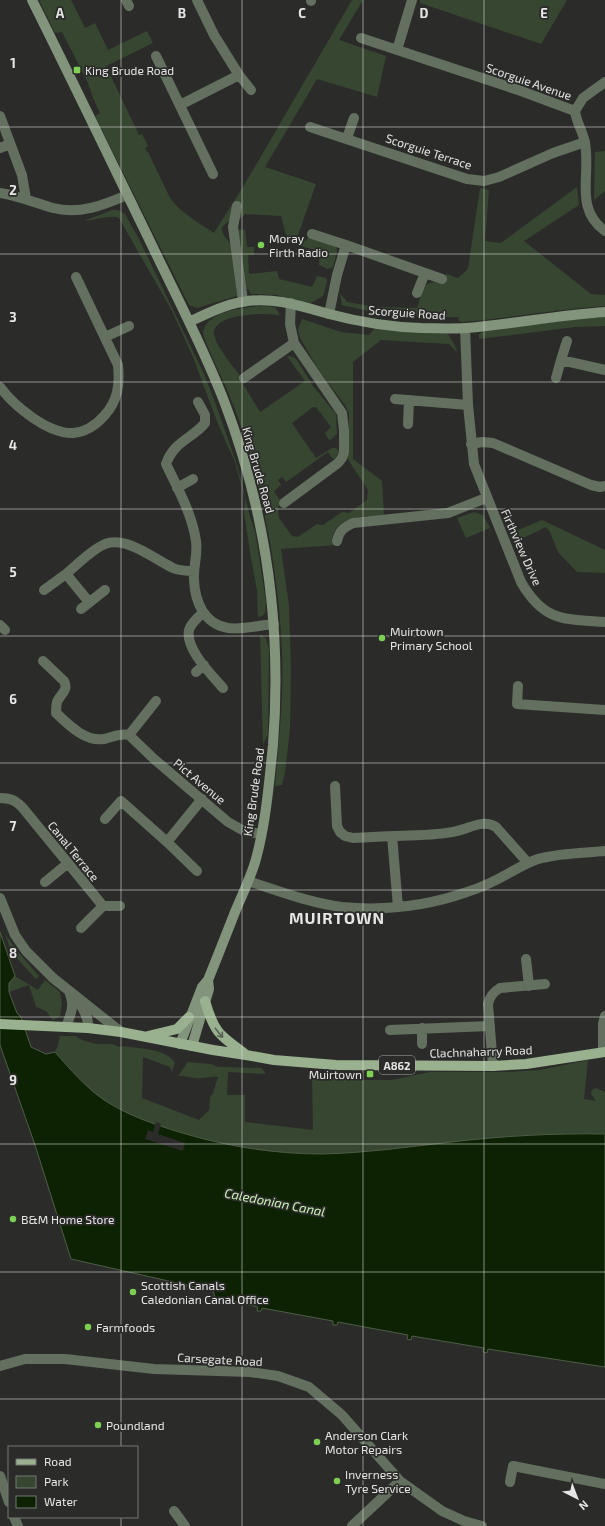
<svg xmlns="http://www.w3.org/2000/svg" width="605" height="1526" font-family="'Exo 2',sans-serif">
  <style>
    .green { fill: #374631 }
    .water { fill: #0d2202; stroke: #4e5d46 }
    .pier { fill: #2b2c2a }
    .lines { fill: none; stroke-linecap: round; stroke-linejoin: round }
    .street { stroke: #636f5f; stroke-width: 10 }
    .secondary { stroke: #82947b; stroke-width: 10 }
    .primary { stroke: #9ab190; stroke-width: 10 }
    .oneway { stroke: #576153 }
    .grid { fill: none; stroke: #e5e6e5; stroke-width: 1; stroke-opacity: 0.55 }
    .poi-dot { fill: #7ed053; stroke: #2b2c2a; stroke-width: 1.5 }
    .labels { text-anchor: middle; dominant-baseline: central; stroke-width: 3.5; stroke-linejoin: round; paint-order: stroke }
    .shield { fill: #2b2c2a; stroke: #adaead; stroke-width: 1 }
    .shield-label { font-size: 11px; font-weight: bold; fill: #e5e6e5 }
    .poi-label { font-size: 12px; fill: #e5e6e5; stroke: #2b2c2a; text-anchor: start }
    .street-label { font-size: 12px; fill: #e5e6e5; stroke: #2b2c2a }
    .water-label { font-size: 13px; font-style: italic; fill: #c8f3b5; stroke: #2b2c2a }
    .district-label { font-size: 16px; font-weight: bold; letter-spacing: 1px; fill: #e5e6e5; stroke: #2b2c2a }
    .grid-label { font-size: 13px; text-anchor: middle; font-weight: bold; fill: #e5e6e5; stroke: #2b2c2a; stroke-width: 3.5; stroke-linejoin: round; paint-order: stroke }
  </style>
  <rect width="100%" height="100%" fill="#2b2c2a"/>
  <path class="green" d="M39,0H71L85,28L95,23L108,50L147,31L153,43L106,66L139,135L142,134L148,146L145,148L147,152H148L170,198C181,213 199,223 214,233L243,187L352,0H363L339,40L386,56L377,97L317,79L265,167L316,184L297,238L306,241L308,237L336,246L337,252L333,267L328,269L319,265L320,252L289,242L287,238L281,216L245,214L239,220H230L222,227C222,238 227,236 230,244C235,256 237,282 237,296L197,308L189,305L95,116L100,113L93,98L88,83L62,32L55,33Z
    M420,0H567L541,44L420,3Z
    M605,151V191L594,200L595,152Z
    M577,187L579,205L524,241L591,294L605,295V306C557,309 510,318 462,322L459,321L458,317H444L377,313L342,305L340,293L347,302L376,307L417,308C422,294 423,277 442,284L446,274L458,278L468,269L480,188L489,190L485,241L501,243Z
    M112,210H118L125,214L139,239L204,374L215,402L238,468L250,517L255,531L266,601L265,613L262,616L258,617L257,590L251,558L244,513L245,499L235,462L218,424L193,357L172,311L119,218C112,214 93,220 84,221Z
    M236,229L245,230L247,247H254V255H248L249,274L277,271L279,279L312,287L317,276L326,278L327,282L323,296L311,303L276,295L251,294L248,289H244Z
    M263,306C274,307 276,305 280,316C267,312 214,313 214,333C214,345 237,371 245,382L243,384L260,412L305,381L287,356L293,357L297,360L313,386L336,414L337,434L330,440L327,437L325,433L331,427L316,407H313L292,423L316,458L332,448H336L339,451L335,459L332,458L328,452L286,482L282,477L278,480L281,485L274,491L282,504L278,507L279,518L292,536L298,537L317,524L323,525L342,512L349,513L367,500L368,490L347,458L349,444V413L345,405L320,372L300,338L298,330L302,319L341,332L369,335L374,329L448,334L455,346L457,352L449,344L381,340L353,362V459L382,481L384,516C365,516 336,515 332,539L336,545L281,549L289,606L291,671L290,729L285,772L282,785L275,786C279,741 284,695 282,650C279,584 268,519 250,455C244,434 237,413 228,392C220,373 210,354 203,334C204,311 246,307 263,306Z
    M605,317V326L575,327L479,339V334L482,332L558,321Z
    M474,512L483,515L490,528L466,538L457,518Z
    M542,520L605,550V573L577,572L558,552L550,532L546,527L513,543L509,534Z
    M260,634L266,639L269,649L268,734L263,744Z
    M5,934L18,952L39,976L36,979L12,953Z
    M15,976L38,990L45,980L60,992L62,1004L60,1016L53,1020L46,1011L36,1007L29,985L9,992V983Z
    M60,1036H75L82,1040L96,1044H111L120,1047L123,1046C139,1049 166,1048 175,1063L172,1072L170,1067L143,1057L142,1098L199,1120L209,1110L210,1097L213,1093L218,1077C210,1076 203,1079 195,1078C189,1078 184,1075 178,1076L188,1062L211,1064L218,1067L261,1068L265,1072V1074L228,1072L227,1095H245V1122L313,1130L312,1073L350,1080H392L430,1072H507L540,1070L588,1060L584,1099L596,1101L591,1094L592,1090L596,1088L605,1092V1134C554,1133 502,1136 451,1142C408,1147 365,1153 322,1154C273,1154 225,1146 179,1132C153,1124 127,1115 104,1100C85,1087 70,1069 55,1052L58,1045Z"/>
  <path class="water" d="M0,932L15,976L9,983V992L17,1013L21,1017L31,1047L46,1054L55,1052C70,1069 85,1087 104,1100C127,1115 153,1124 179,1132C225,1146 273,1154 322,1154C365,1153 408,1147 451,1142C502,1136 554,1133 605,1134V1367L488,1349L487,1353L483,1352L484,1348L412,1336L411,1340L407,1339L408,1335L338,1322L337,1325H333V1321L262,1308L261,1311H257L258,1307L215,1297L213,1291L71,1259L35,1145L0,1045Z"/>
  <path class="pier" d="M156,1122L161,1124L158,1134L185,1143L183,1151L145,1139L148,1130L153,1132Z"/>
  <g class="lines">
    <path class="street" d="M126,0L129,6
      M311,0V1
      M361,38L521,91L575,111
      M397,50L412,0
      M156,56L213,174
      M239,75L251,90
      M180,105L239,75L214,35L197,0
      M575,111C576,122 583,131 585,143C591,175 574,209 605,231
      M575,111L583,98L605,82
      M0,116L22,175L26,199
      M310,127L467,179L484,181L499,177L553,153L585,142
      M347,138L354,118
      M0,148L10,144
      M0,193C19,196 35,203 53,208C79,215 104,205 127,195
      M237,206L233,227L243,301
      M312,234L346,245
      M425,273L442,279
      M329,314L337,275L346,245L425,273L417,293
      M465,328L468,405L474,464L521,582C544,622 564,619 605,622
      M105,337L129,326
      M567,341L561,360L605,370
      M244,378L294,343
      M556,378L561,360
      M0,387C14,406 48,434 73,433C85,432 96,425 104,416C118,401 120,385 118,365L76,277
      M395,399L468,405
      M198,402L205,415V423C192,439 174,441 166,464C178,489 192,514 196,541C198,555 193,567 194,580C195,602 204,624 228,628C243,630 260,625 274,624
      M408,424L409,400
      M471,444L482,442L493,443L591,485L600,487L605,486
      M177,488L193,479
      M284,503L338,463L342,458L344,452V430L342,413L294,343L290,324L291,303
      M337,541C339,531 343,528 353,523L448,513L486,498
      M44,590L66,574
      M89,602L66,574C78,564 91,550 105,544C127,536 154,559 173,568C180,571 186,571 194,571
      M81,609L105,590
      M202,613C198,618 191,623 189,630C185,649 211,674 223,688
      M0,625L5,630
      M43,661L64,681C69,691 60,694 57,702C56,706 56,709 56,713C69,725 85,742 104,739C113,737 120,733 129,735L154,759L228,822L244,831L261,834
      M196,672L204,665
      M518,686L517,704L605,710
      M129,735L156,701
      M335,786L337,826L340,832L345,836L353,838L392,836
      M0,798C10,798 15,800 22,807L103,906L81,928
      M105,819L121,801L167,842L197,871
      M167,842L202,799
      M248,881C279,891 310,903 342,907C384,911 427,906 467,892C483,887 497,880 511,872C521,867 531,860 542,858C562,853 584,853 605,851
      M45,882L67,864
      M0,898L15,935L26,951L53,978L121,1032
      M103,906H120
      M398,907L392,836C412,835 438,836 457,831C471,828 483,819 496,827L528,863
      M526,959L529,986
      M77,1000C83,1008 89,1017 88,1028
      M66,1027C70,1016 75,1006 70,994
      M422,1028V1044
      M390,1030L490,1026
      M603,1052V1024L605,1016
      M493,1066L488,1004C490,996 493,992 500,988L545,984
      M0,1366L25,1359H65L154,1369L250,1372L278,1376L309,1387L342,1415L400,1481L442,1511L464,1521L482,1526
      M0,1476L9,1502
      M510,1482L513,1466L605,1484
      M174,1511L185,1526
      M14,1517L18,1526
      M352,1526L400,1481"/>
    <path class="secondary" d="M32,0C71,78 109,157 147,235C173,290 202,344 224,401C266,511 282,628 273,745C269,783 266,822 256,859C251,877 242,895 235,912C226,935 217,958 208,980L202,987L180,1044
      M189,322C206,314 224,305 242,302C272,296 301,306 329,314C359,322 390,327 421,328C436,328 452,329 467,328C513,324 559,315 605,312
      M192,1046L209,989L208,980"/>
    <path class="primary" d="M205,1001C214,1032 219,1035 244,1053
      M0,1024L88,1028L121,1032L213,1050L246,1055L274,1060L336,1065L493,1066L526,1064L605,1052
      M148,1036L177,1029L189,1017"/>
  </g>
  <defs><path id="oneway-shaft" d="M-6 0H5M1.5-3L5.5 0L1.5 3" fill="none" stroke-width="1.6" stroke-linecap="round" stroke-linejoin="round"/></defs>
  <use class="oneway" href="#oneway-shaft" transform="translate(219 1033) rotate(51)"/>
  <path class="grid" d="M121,0V1447M242,0V1526M363,0V1526M484,0V1526M0,127H605M0,254H605M0,382H605M0,509H605M0,636H605M0,763H605M0,890H605M0,1017H605M0,1144H605M0,1272H605M0,1399H605M121,1517V1526"/>
  <g class="poi-dot">
    <rect x="73" y="66" width="8" height="8" rx="2"/>
    <circle cx="261" cy="245" r="4"/>
    <circle cx="382" cy="638" r="4"/>
    <rect x="366" y="1070" width="8" height="8" rx="2"/>
    <circle cx="13" cy="1219" r="4"/>
    <circle cx="133" cy="1292" r="4"/>
    <circle cx="88" cy="1327" r="4"/>
    <circle cx="98" cy="1425" r="4"/>
    <circle cx="317" cy="1442" r="4"/>
    <circle cx="337" cy="1481" r="4"/>
  </g>
  <g class="labels">
    <rect class="shield" x="379" y="1056" width="36" height="18" rx="3"/>
    <g class="shield-label">
      <text x="397" y="1065">A862</text>
    </g>
    <g class="poi-label">
      <text x="85" y="70">King Brude Road</text>
      <text x="269" y="238">Moray<tspan x="269" dy="14">Firth Radio</tspan></text>
      <text x="390" y="631">Muirtown<tspan x="390" dy="14">Primary School</tspan></text>
      <text x="362" y="1074" text-anchor="end">Muirtown</text>
      <text x="21" y="1219">B&amp;M Home Store</text>
      <text x="141" y="1285">Scottish Canals<tspan x="141" dy="14">Caledonian Canal Office</tspan></text>
      <text x="96" y="1327">Farmfoods</text>
      <text x="106" y="1425">Poundland</text>
      <text x="325" y="1435">Anderson Clark<tspan x="325" dy="14">Motor Repairs</tspan></text>
      <text x="345" y="1474">Inverness<tspan x="345" dy="14">Tyre Service</tspan></text>
    </g>
    <g class="street-label">
      <text transform="translate(529 81) rotate(19)">Scorguie Avenue</text>
      <text transform="translate(429 151) rotate(18)">Scorguie Terrace</text>
      <text transform="translate(407 312) rotate(4)">Scorguie Road</text>
      <text transform="translate(259 470) rotate(74)">King Brude Road</text>
      <text transform="translate(522 547) rotate(66)">Firthview Drive</text>
      <text transform="translate(200 781) rotate(40)">Pict Avenue</text>
      <text transform="translate(253 792) rotate(-82)">King Brude Road</text>
      <text transform="translate(74 851) rotate(51)">Canal Terrace</text>
      <text transform="translate(481 1051) rotate(-2)">Clachnaharry Road</text>
      <text transform="translate(220 1359) rotate(3)">Carsegate Road</text>
    </g>
    <g class="water-label">
      <text transform="translate(275 1202) rotate(11)">Caledonian Canal</text>
    </g>
    <g class="district-label">
      <text x="337" y="917">MUIRTOWN</text>
    </g>
  </g>
  <g class="grid-label">
    <text x="60" y="18">A</text>
    <text x="182" y="18">B</text>
    <text x="302" y="18">C</text>
    <text x="424" y="18">D</text>
    <text x="544" y="18">E</text>
    <text x="13" y="68">1</text>
    <text x="13" y="195">2</text>
    <text x="13" y="322">3</text>
    <text x="13" y="450">4</text>
    <text x="13" y="577">5</text>
    <text x="13" y="704">6</text>
    <text x="13" y="831">7</text>
    <text x="13" y="958">8</text>
    <text x="13" y="1085">9</text>
  </g>
  <rect x="8" y="1446" width="130" height="72" fill="#2b2c2a" stroke="#757675"/>
  <rect x="16" y="1459" width="20" height="6" fill="#9ab190" stroke="#757675"/>
  <text x="44" y="1466" font-size="12" fill="#e5e6e5">Road</text>
  <rect x="16" y="1476" width="20" height="12" fill="#374631" stroke="#757675"/>
  <text x="44" y="1486" font-size="12" fill="#e5e6e5">Park</text>
  <rect x="16" y="1496" width="20" height="12" fill="#0d2202" stroke="#757675"/>
  <text x="44" y="1506" font-size="12" fill="#e5e6e5">Water</text>
  <g transform="translate(577 1498) rotate(138)" stroke="#2b2c2a" stroke-width="3" paint-order="stroke">
  <path d="M0-3L7 15L0 10L-7 15Z" fill="#e5e6e5"/>
  <text y="-6" font-size="11" font-weight="bold" text-anchor="middle" fill="#e5e6e5">N</text>
  </g>
</svg>
